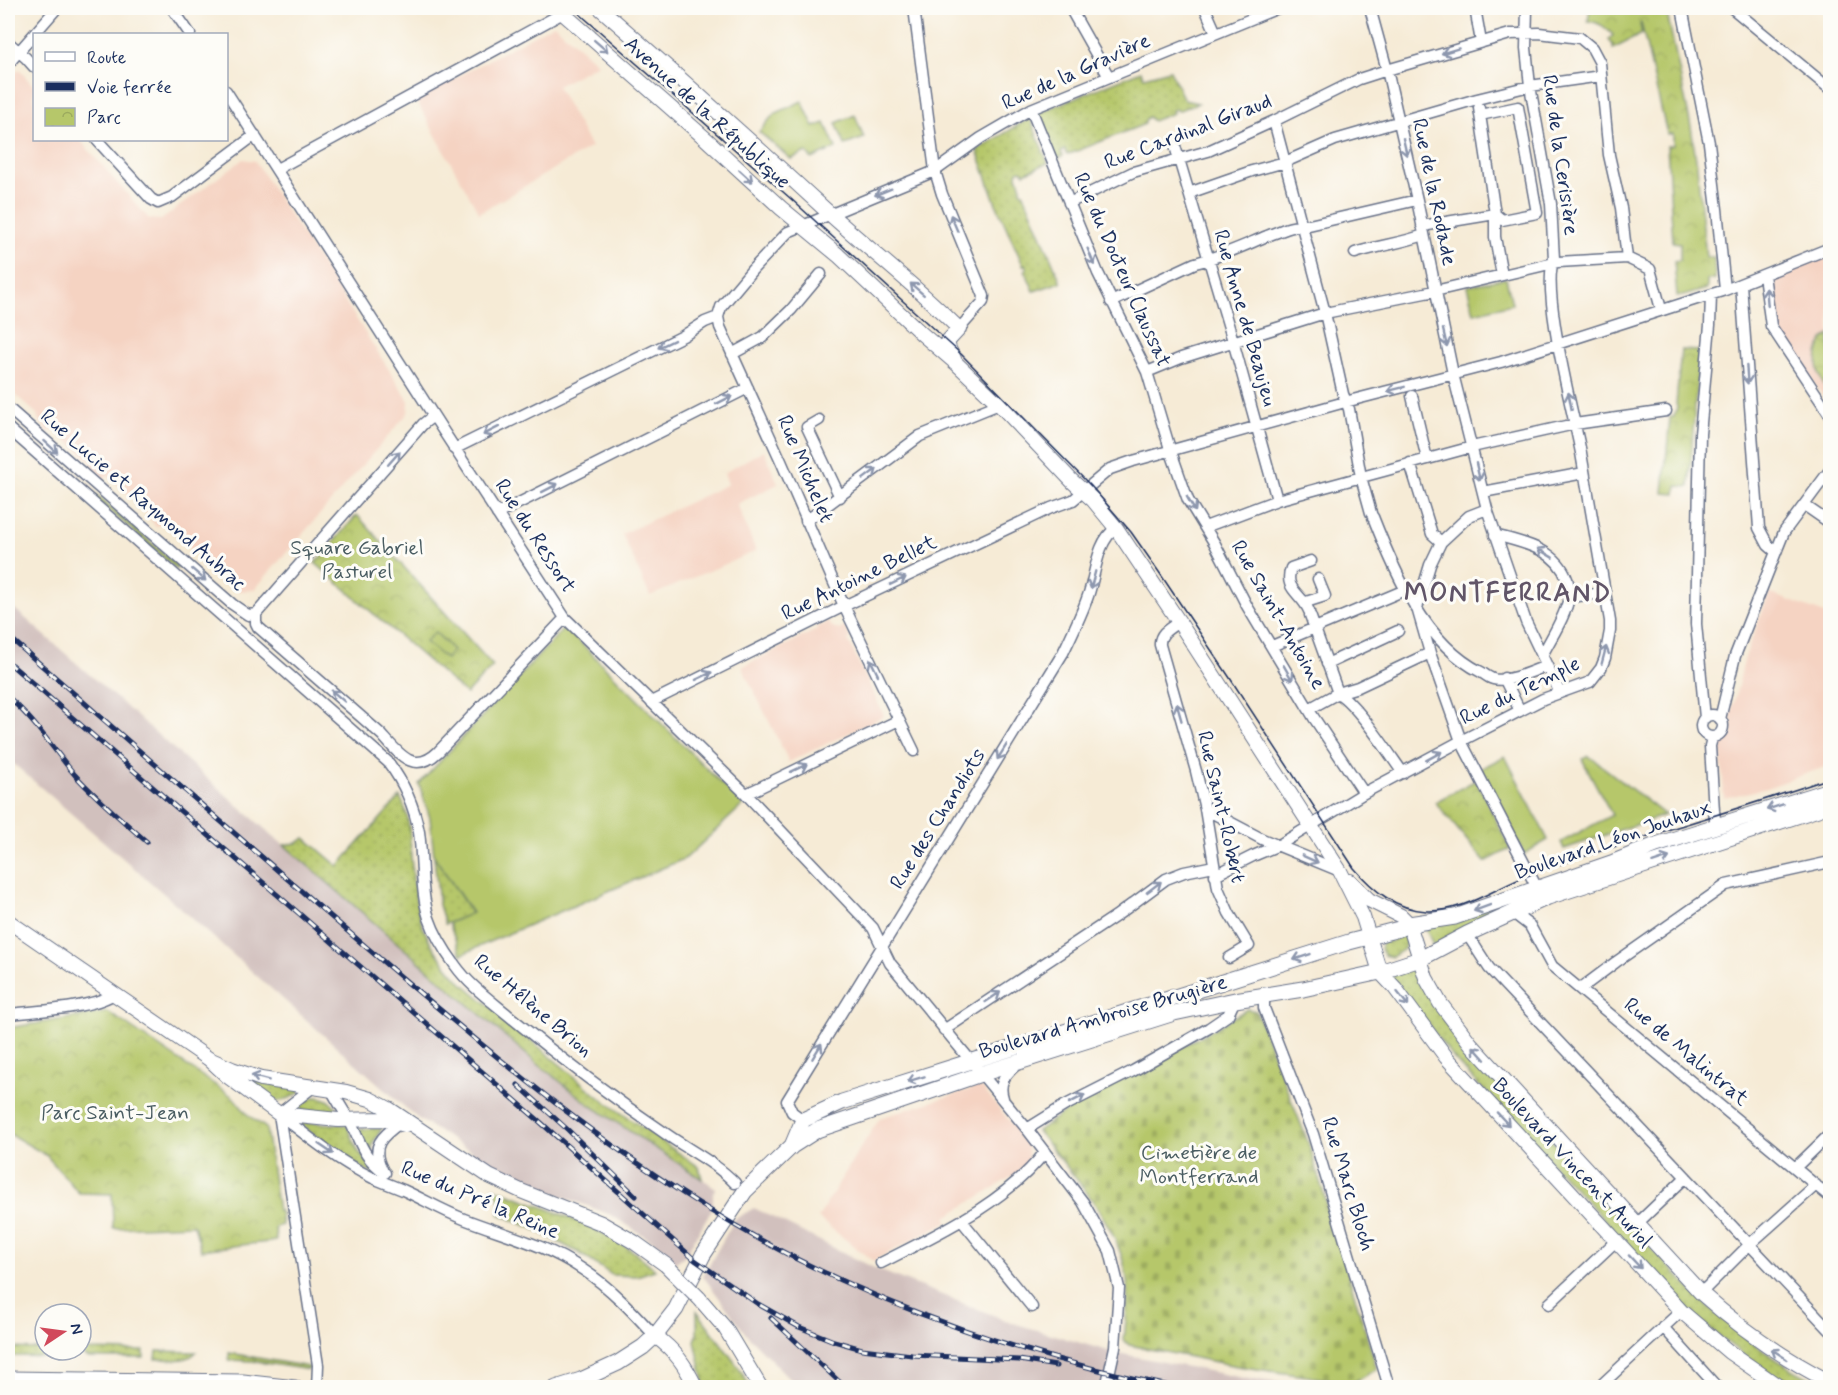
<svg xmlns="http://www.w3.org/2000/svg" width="1838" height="1395" font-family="Mynerve,sans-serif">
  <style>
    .built { fill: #f5d3c2 }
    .industrial { fill: #d1c0bd }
    .grass { fill: url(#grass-dots); stroke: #687b64; stroke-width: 1.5 }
    .cemetery { fill: url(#cemetery-stones); stroke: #687b64; stroke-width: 1.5 }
    .park { fill: url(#park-crowns); stroke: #687b64; stroke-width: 1.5 }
    .garden { fill: #b6c76a; stroke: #687b64; stroke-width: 1.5 }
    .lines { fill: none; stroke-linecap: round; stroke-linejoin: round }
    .minor-casing { stroke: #687188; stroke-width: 13 }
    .secondary-casing { stroke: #687188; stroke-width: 16 }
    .primary-casing { stroke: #687188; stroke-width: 17 }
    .minor { stroke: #fff; stroke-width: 10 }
    .secondary { stroke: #fff; stroke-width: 14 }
    .primary { stroke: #fff; stroke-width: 15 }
    .tram { stroke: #1b2f5e; stroke-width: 1.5 }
    .rail-casing { stroke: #1b2f5e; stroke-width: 5 }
    .rail { stroke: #fdfcf7; stroke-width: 3; stroke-dasharray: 9; stroke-linecap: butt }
    .secondary-bridge-casing { stroke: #687188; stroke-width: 16; stroke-linecap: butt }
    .secondary-bridge { stroke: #fff; stroke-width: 14 }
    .oneway { stroke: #8d97ae }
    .labels { text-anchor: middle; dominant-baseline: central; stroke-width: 6; stroke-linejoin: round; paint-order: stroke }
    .street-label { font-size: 21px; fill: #1b2f5e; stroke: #fdfcf7 }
    .park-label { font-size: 21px; fill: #4a5d62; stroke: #fdfcf7 }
    .district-label { font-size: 27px; font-weight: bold; letter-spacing: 1.5px; fill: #615568; stroke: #fdfcf7 }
  </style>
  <defs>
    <pattern id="grass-dots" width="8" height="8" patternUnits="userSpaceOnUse" patternTransform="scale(1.5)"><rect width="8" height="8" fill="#b6c76a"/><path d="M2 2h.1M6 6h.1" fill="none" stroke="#9cab5e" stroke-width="1.8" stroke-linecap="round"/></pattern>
    <pattern id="cemetery-stones" width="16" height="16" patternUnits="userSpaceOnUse" patternTransform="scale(1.5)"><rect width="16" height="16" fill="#b6c76a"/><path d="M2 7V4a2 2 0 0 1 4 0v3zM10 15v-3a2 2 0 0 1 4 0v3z" fill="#9cab5e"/></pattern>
    <pattern id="park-crowns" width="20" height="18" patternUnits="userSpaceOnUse" patternTransform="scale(1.5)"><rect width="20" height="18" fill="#b6c76a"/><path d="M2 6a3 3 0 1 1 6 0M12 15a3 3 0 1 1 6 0" fill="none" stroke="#9cab5e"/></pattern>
  </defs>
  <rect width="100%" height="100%" fill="#fdfcf7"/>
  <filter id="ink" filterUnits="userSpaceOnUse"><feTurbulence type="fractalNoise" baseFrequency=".0167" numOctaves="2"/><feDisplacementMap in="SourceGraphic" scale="12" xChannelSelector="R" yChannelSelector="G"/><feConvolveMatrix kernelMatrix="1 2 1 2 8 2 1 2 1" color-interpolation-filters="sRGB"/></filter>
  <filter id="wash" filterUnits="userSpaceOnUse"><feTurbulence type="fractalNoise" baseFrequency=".008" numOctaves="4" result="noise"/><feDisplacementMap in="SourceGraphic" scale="24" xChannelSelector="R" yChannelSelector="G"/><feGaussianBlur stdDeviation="1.35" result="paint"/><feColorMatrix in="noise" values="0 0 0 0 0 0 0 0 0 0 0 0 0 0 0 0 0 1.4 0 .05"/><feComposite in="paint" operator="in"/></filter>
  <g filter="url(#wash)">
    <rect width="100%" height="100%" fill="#f6ebd6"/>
    <path class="built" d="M554,24L598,64L557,86L591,147L479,213L416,100Z
      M19,69L34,87V140H80L149,219L161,220L243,159L255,161L409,401L408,413L254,590L239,591L162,523L156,527L144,511L145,509L108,476L102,479L91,464L92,462L54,429L48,432L37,417L38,415L8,388V82Z
      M1830,255V406L1777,329L1774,277Z
      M764,450L778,484L737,504L756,551L650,596L622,534L728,484L724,473Z
      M1769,593L1830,616V765L1767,788L1724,798L1721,744L1733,734L1731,715L1745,657Z
      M828,622L831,626L839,630L845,627L850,638L848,640L884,716L789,762L742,667L818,629L817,627Z
      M978,1087L983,1089L1025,1140L1028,1151V1159L1025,1166L1016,1174L946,1217L948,1221L873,1261L818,1218L859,1150L880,1118Z"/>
    <path class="industrial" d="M8,603L258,823L534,1061L588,1103L716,1188L713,1192V1207L685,1255L675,1263L665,1249L611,1215L551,1192L483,1159L417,1118L178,906L8,759Z
      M754,1208L876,1269L1013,1323L1108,1351L1248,1379L1322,1387H798L746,1334L703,1276L735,1219Z"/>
    <path class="grass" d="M1170,70L1184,100L1198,103L1177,111L1176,109L1172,110L1173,113L1153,121L1148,117L1145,120V124L1067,155L1065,150L1061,152L1063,156L1057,159L1038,113L1141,71L1144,77Z
      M1030,118L1048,163L1024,173L1021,170L1018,171L1017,175L1021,187V192H1023L1061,282L1034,291L1025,270L1027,269L1025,264L1023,265L996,204L977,150Z
      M88,490L103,500L178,566L176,569L87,491Z
      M400,797C410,815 410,836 411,856C416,916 419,937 461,982L604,1101L699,1167L702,1179L590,1105L534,1061L284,845L297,843L305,838L338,866Z
      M434,856L472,914L445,924L439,905Z
      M1543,890L1433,946L1426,928Z
      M1397,934L1405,937L1406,941L1404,949L1392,957L1384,955L1381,949V944L1386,938L1388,942L1392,941Z
      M1417,965L1455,1034L1486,1070C1532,1119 1577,1168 1623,1217C1685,1285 1742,1350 1828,1387H1793L1762,1369L1697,1319L1455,1060L1392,977L1393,974Z
      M251,1080L304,1089C279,1108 273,1103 248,1085Z
      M314,1097C329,1097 334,1104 341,1115L298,1110L306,1101Z
      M300,1122L347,1125L358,1151L379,1177L353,1163L301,1125Z
      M382,1128L373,1143L371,1153L356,1129Z
      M494,1188C544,1208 618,1231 655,1270L637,1276L612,1275L579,1253L534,1229L499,1214L502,1205Z
      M697,1311L739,1368L750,1387H705L695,1341L697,1335Z
      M8,1348L68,1350V1357L8,1356Z
      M79,1350L144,1351V1358H89L83,1355Z
      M157,1351L196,1352C187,1363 169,1359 156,1359Z
      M229,1353L310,1367L309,1370L252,1361L229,1360Z"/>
    <path class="cemetery" d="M1247,1009L1256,1011L1308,1142L1377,1369L1352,1383L1237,1366L1129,1345L1124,1340C1126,1320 1129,1299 1127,1280C1121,1226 1070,1171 1037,1131C1102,1083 1179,1053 1247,1009Z"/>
    <path class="park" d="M1590,8H1666L1691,127L1697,166L1706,257H1714L1715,279L1707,280V289L1683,296H1677L1674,261L1680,260V243L1673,242L1667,146L1673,145V134H1667L1641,23L1640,24L1642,34L1613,49V45L1609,40L1613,35C1605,27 1599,22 1588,21Z
      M1830,335V395C1816,375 1813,362 1823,339Z
      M1681,350L1699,351L1689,487L1677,486L1676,494L1663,493L1670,417H1674L1677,407L1676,404Z
      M357,515L493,666L466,694L315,563Z
      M1476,780L1510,849L1485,862L1435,802Z
      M108,1012L233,1097L248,1115L266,1128L278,1211H280L282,1225L275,1227L276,1241L201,1250L194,1225L113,1228L112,1194L79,1193L46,1155L8,1133V1028Z"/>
    <path class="garden" d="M802,101L814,127L825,123L836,148L812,159L806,152L791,159L759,132L774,114Z
      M855,115L864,138L845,145L836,123Z
      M1506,278L1512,304L1474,313L1467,286Z
      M565,627L743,805L686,858L489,942L461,955L449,923L472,913L434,856L430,818L419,784Z
      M435,632L453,650L446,659L425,642Z
      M1505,756L1548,840L1524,854L1480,769Z
      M1589,756L1665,815L1564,849L1561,842L1612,815L1582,759Z"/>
  </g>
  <g filter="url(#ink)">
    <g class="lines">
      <defs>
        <path id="minor" d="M172,8L190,34
          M914,8L935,171L942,194L984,296L983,302L959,329
          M1070,8L1109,77
          M1205,8L1216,33
          M1370,8L1387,70L1417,200L1453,374L1487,509L1526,622L1560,693
          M1475,8L1481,42
          M1682,8L1709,143L1717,209L1725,290
          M1732,8L1830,89
          M8,42L26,58L34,67
          M8,64L57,8
          M226,91L444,432L565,618L746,794L873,928L890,963L1027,1129L1083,1202L1110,1251L1119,1288L1115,1347L1106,1388
          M1479,108L1495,214V237L1502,275
          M1031,109L1098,273L1147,372L1170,449L1188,500L1215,544L1247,606L1314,718L1364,793
          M1274,121L1325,313L1343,394L1349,409L1361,477L1371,513
          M97,140L151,199L158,203L172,197L255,135
          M1175,146L1233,341L1277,500
          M277,169L563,13
          M1189,193L1252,171L1285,162L1335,140L1477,99L1530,86L1601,76
          M1069,203L1133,172L1208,151L1274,121L1359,79L1387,70L1510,34L1539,33L1580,38L1592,48L1600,63L1609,155L1621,208L1627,258
          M1422,226L1495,214L1502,220L1537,213L1518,107L1480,115
          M1355,253C1377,246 1402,243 1424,235
          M1764,275L1771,326L1830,415
          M1741,284L1759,528L1768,545L1776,552
          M1111,302L1195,263C1220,257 1243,246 1267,236C1280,231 1295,224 1309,225L1417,200
          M732,354L763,337L791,310L821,274
          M1147,372L1181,358L1325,313L1435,291L1558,262L1627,258L1650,269L1661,309
          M1412,396L1427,459
          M8,408L232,604L248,615L256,614
          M819,420L807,427L840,497
          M8,428L388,762C404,783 414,805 419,832C423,860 420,890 429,918C435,936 444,950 455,965C469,985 490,1000 508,1015C560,1058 613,1098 669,1136C691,1151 717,1164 735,1183
          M454,449L683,336L705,322L718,317
          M1410,463L1432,534L1441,542
          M1483,492L1584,473
          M1804,505L1830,523
          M497,514L748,388
          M1373,517C1395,573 1425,644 1481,672C1484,674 1489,678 1493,679C1507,683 1533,671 1546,666
          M806,521L920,436L999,404
          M1205,527L1277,500L1472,447L1575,424L1666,411
          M1495,535C1523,543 1556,548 1567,579C1569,585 1570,592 1569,597C1566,616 1550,639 1542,656
          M1569,597L1605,593
          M1306,602L1325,596L1318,579
          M1417,608L1430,653L1461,741L1537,888
          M1417,608L1430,565L1441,542L1469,516L1487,509
          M1309,611C1302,593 1283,590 1291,568L1311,561
          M256,614V623L258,627L382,735C399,754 414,775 438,752L565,618
          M256,614L423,424L433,416
          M1310,615L1338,693C1358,706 1388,752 1403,773
          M1179,622C1170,628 1159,633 1160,645L1196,771L1205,809L1218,888L1229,913L1249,946L1229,958
          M1272,646L1405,590
          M1327,664L1398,631
          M1504,678L1520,711
          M651,702L844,606L1051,508L1073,500L1110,469L1133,461L1345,402L1501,362L1725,290L1830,248
          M1309,709L1338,693L1358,687L1430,653
          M1701 726a11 11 0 1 1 22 0a11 11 0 1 1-22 0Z
          M1705,718L1696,624L1700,434L1710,325L1711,295
          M1720,719L1735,656L1776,552L1784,532L1830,470
          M1712,738L1710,746L1714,811L1716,826
          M914,751L844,606L781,461L720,327L718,317L721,307L752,270L788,232L935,171L981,138L1031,109L1278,8
          M746,794L899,720
          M1205,809L1262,839L1340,871
          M1215,875L1253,856L1279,845L1364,793L1461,741L1543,699L1590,682L1601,668L1605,658L1610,631V621C1600,565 1591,509 1581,453C1574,416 1540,288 1554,259L1551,204L1530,86L1526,48L1527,8
          M1512,912L1530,926L1552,966L1830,1197
          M1467,934L1489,968L1830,1330
          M1580,989L1616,962L1726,885L1830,862
          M1264,995V1008L1313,1134L1389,1387
          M8,1014C36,1011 90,1009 114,994
          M944,1030L1116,916L1166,879L1184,872L1214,866
          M331,1089C336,1099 342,1108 348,1118C362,1143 360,1154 385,1173
          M1003,1098C998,1083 1005,1075 1016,1065
          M279,1114C308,1137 339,1162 373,1178C383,1182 393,1186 403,1190C423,1199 443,1211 464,1219C505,1235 545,1244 582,1269C610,1287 633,1312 655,1336
          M279,1114L318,1365L317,1388
          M279,1114L313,1087
          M803,1120L792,1112L787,1101L1063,653C1072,634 1081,616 1088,596C1096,574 1096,542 1116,528
          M1027,1129L1064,1106L1133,1071L1209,1028L1228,1015L1235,1000
          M1796,1167L1830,1134
          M382,1169C370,1146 382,1136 400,1123
          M1641,1220L1686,1177
          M962,1221L1032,1307
          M881,1263C939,1233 1004,1204 1045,1152
          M1701,1293L1750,1244L1816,1185
          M1549,1304L1616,1241
          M1663,1327L1718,1388
          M1598,1388L1681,1311"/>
        <path id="secondary" d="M557,8L706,139L781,208L838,255L922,334L957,364L999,404L1072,481L1093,500L1116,528L1179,622L1340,871L1363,917L1380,972L1395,988L1446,1057L1681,1311L1729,1352L1781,1388
          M600,8C677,75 754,144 830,214C873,253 919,288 959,329L947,342L949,349L954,359
          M1350,881L1369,900L1401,916L1409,924L1426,978L1440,1003L1471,1044L1701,1293C1741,1329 1783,1358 1830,1382
          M8,921L209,1059L226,1075L279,1114L338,1120L383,1119L405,1125
          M209,1059L232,1069L261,1079L346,1092L370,1099L389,1109L489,1176L521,1191L601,1223L634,1242L666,1265
          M699,1298L725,1328L761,1388
          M655,1336C675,1350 686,1366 696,1388"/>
        <path id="primary" d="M792,1146L803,1120L842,1102L1349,942L1399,929L1409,924L1455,917L1614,862L1656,845L1830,790
          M8,1379L243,1382L295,1388
          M556,1388L581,1380L618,1363L643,1347L655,1336L676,1309L703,1255L745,1191L792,1146L817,1130L981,1074L1174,1013L1235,1000L1303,989L1380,972L1420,959L1467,934L1548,897L1830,805"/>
      </defs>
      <use href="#minor" class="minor-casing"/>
      <use href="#secondary" class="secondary-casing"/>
      <use href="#primary" class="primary-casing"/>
      <use href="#minor" class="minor"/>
      <use href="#secondary" class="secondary"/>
      <use href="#primary" class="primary"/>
      <path class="tram" d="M573,8L790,198L961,354L1091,486L1131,532L1159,572L1228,675L1354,868C1373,890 1395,909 1426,911C1463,913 1498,886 1532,874C1631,839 1732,812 1830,778"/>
      <defs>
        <path id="rail" d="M8,636C122,736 236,835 351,934C480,1045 610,1156 759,1239C887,1310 1037,1360 1179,1388
          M8,662L538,1120L695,1260L758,1304L799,1327L834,1341L862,1349L912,1355L1019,1360L1056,1366
          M8,697C34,719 53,749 75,775C97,799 122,820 147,842
          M518,1085L568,1130L636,1196
          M771,1318L846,1388"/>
      </defs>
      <use href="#rail" class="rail-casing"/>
      <use href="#rail" class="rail"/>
      <defs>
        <path id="secondary-bridge" d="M666,1265L699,1298"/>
      </defs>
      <use href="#secondary-bridge" class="secondary-bridge-casing"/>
      <use href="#secondary-bridge" class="secondary-bridge"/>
    </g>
    <defs><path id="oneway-shaft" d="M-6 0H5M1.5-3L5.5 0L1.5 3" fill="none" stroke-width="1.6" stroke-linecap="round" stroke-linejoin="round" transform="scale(1.5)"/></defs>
    <g class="oneway">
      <use href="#oneway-shaft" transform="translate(601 46) rotate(41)"/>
      <use href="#oneway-shaft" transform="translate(1450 51) rotate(163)"/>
      <use href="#oneway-shaft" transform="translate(1405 147) rotate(77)"/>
      <use href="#oneway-shaft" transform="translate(746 176) rotate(42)"/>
      <use href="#oneway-shaft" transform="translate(883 192) rotate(158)"/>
      <use href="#oneway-shaft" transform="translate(954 223) rotate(-113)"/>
      <use href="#oneway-shaft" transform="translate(1091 257) rotate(68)"/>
      <use href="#oneway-shaft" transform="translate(917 289) rotate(-139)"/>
      <use href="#oneway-shaft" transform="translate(1767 297) rotate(-95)"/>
      <use href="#oneway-shaft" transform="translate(1445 338) rotate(77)"/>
      <use href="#oneway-shaft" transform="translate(666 344) rotate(154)"/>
      <use href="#oneway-shaft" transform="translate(1747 375) rotate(86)"/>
      <use href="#oneway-shaft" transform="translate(1396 389) rotate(166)"/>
      <use href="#oneway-shaft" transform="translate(724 400) rotate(-27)"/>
      <use href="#oneway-shaft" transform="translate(1570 401) rotate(-101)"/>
      <use href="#oneway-shaft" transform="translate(491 431) rotate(153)"/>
      <use href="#oneway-shaft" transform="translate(51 447) rotate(42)"/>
      <use href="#oneway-shaft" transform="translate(394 458) rotate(-49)"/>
      <use href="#oneway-shaft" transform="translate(1478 472) rotate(77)"/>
      <use href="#oneway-shaft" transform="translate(870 474) rotate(-37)"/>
      <use href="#oneway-shaft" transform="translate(550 488) rotate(-27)"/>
      <use href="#oneway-shaft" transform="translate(1191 504) rotate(60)"/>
      <use href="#oneway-shaft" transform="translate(1545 553) rotate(-149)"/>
      <use href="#oneway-shaft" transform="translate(199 575) rotate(41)"/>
      <use href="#oneway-shaft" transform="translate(1093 580) rotate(105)"/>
      <use href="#oneway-shaft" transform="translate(898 581) rotate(-26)"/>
      <use href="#oneway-shaft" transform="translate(1604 655) rotate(-75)"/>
      <use href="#oneway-shaft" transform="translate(874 667) rotate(-116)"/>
      <use href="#oneway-shaft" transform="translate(1288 673) rotate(60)"/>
      <use href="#oneway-shaft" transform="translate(704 676) rotate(-26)"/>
      <use href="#oneway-shaft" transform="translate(338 696) rotate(-139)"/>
      <use href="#oneway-shaft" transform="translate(1179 712) rotate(-106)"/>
      <use href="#oneway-shaft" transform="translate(1002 752) rotate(122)"/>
      <use href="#oneway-shaft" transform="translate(1434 756) rotate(-29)"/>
      <use href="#oneway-shaft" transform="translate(799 768) rotate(-26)"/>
      <use href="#oneway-shaft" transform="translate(1775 807) rotate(162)"/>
      <use href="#oneway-shaft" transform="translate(1310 859) rotate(24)"/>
      <use href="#oneway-shaft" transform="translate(1661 860) rotate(-18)"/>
      <use href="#oneway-shaft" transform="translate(1154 887) rotate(-37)"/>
      <use href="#oneway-shaft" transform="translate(1482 908) rotate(160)"/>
      <use href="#oneway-shaft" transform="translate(1302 957) rotate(161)"/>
      <use href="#oneway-shaft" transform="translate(993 997) rotate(-34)"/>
      <use href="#oneway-shaft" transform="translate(1403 999) rotate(52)"/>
      <use href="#oneway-shaft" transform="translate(817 1051) rotate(-59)"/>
      <use href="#oneway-shaft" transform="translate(1479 1053) rotate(-132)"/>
      <use href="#oneway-shaft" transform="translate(260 1078) rotate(-165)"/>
      <use href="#oneway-shaft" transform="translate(916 1079) rotate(163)"/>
      <use href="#oneway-shaft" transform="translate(1077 1099) rotate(-27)"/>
      <use href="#oneway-shaft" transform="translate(1503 1119) rotate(47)"/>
      <use href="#oneway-shaft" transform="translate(326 1149) rotate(34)"/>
      <use href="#oneway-shaft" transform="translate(1635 1262) rotate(47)"/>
      <use href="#oneway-shaft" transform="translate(1779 1354) rotate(-147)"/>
    </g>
  </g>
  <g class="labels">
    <g class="street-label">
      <text transform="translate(1076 72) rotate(-24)">Rue de la Gravière</text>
      <text transform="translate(707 113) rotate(42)">Avenue de la République</text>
      <text transform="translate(1188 132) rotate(-21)">Rue Cardinal Giraud</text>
      <text transform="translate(1560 155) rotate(82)">Rue de la Cerisière</text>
      <text transform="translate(1434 192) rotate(78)">Rue de la Rodade</text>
      <text transform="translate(1122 270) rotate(66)">Rue du Docteur Claussat</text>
      <text transform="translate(1245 318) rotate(74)">Rue Anne de Beaujeu</text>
      <text transform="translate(805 469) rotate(67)">Rue Michelet</text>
      <text transform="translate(143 500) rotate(41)">Rue Lucie et Raymond Aubrac</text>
      <text transform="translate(535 536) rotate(57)">Rue du Ressort</text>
      <text transform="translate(859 578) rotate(-26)">Rue Antoine Bellet</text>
      <text transform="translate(1278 615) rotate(60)">Rue Saint-Antoine</text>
      <text transform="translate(1520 691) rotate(-26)">Rue du Temple</text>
      <text transform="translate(1221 807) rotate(77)">Rue Saint-Robert</text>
      <text transform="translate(938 819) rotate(-58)">Rue des Chandiots</text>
      <text transform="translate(1613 840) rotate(-19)">Boulevard Léon Jouhaux</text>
      <text transform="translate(533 1006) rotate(40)">Rue Hélène Brion</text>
      <text transform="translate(1103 1017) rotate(-16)">Boulevard Ambroise Brugière</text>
      <text transform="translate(1686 1052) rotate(40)">Rue de Malintrat</text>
      <text transform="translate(1572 1163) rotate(47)">Boulevard Vincent Auriol</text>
      <text transform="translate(1348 1184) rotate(73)">Rue Marc Bloch</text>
      <text transform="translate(480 1200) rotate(23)">Rue du Pré la Reine</text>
    </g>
    <g class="park-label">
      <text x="357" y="548">Square Gabriel<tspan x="357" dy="24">Pasturel</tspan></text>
      <text x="115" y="1113">Parc Saint-Jean</text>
      <text x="1199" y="1153">Cimetière de<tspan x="1199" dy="24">Montferrand</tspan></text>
    </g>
    <g class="district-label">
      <text x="1508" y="593">MONTFERRAND</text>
    </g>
  </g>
  <rect width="1838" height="1395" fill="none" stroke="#fdfcf7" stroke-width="30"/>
  <rect x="33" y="33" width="195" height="108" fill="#fdfcf7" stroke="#a3aaba" stroke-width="1.5"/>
  <rect x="45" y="52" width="30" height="9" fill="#ffffff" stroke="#a3aaba" stroke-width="1.5"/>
  <text x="87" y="63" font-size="18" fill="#1b2f5e">Route</text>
  <rect x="45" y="82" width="30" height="9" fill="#1b2f5e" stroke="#a3aaba" stroke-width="1.5"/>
  <text x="87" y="93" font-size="18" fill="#1b2f5e">Voie ferrée</text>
  <rect x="45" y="108" width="30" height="18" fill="url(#park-crowns)" stroke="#a3aaba" stroke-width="1.5"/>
  <text x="87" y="123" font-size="18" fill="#1b2f5e">Parc</text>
  <g transform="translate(63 1332) rotate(77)"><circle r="28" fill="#fdfcf7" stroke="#a3aaba" stroke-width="1.5"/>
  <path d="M0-4.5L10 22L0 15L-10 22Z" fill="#d1495b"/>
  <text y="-9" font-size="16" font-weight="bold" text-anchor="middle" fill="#1b2f5e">N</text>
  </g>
</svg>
